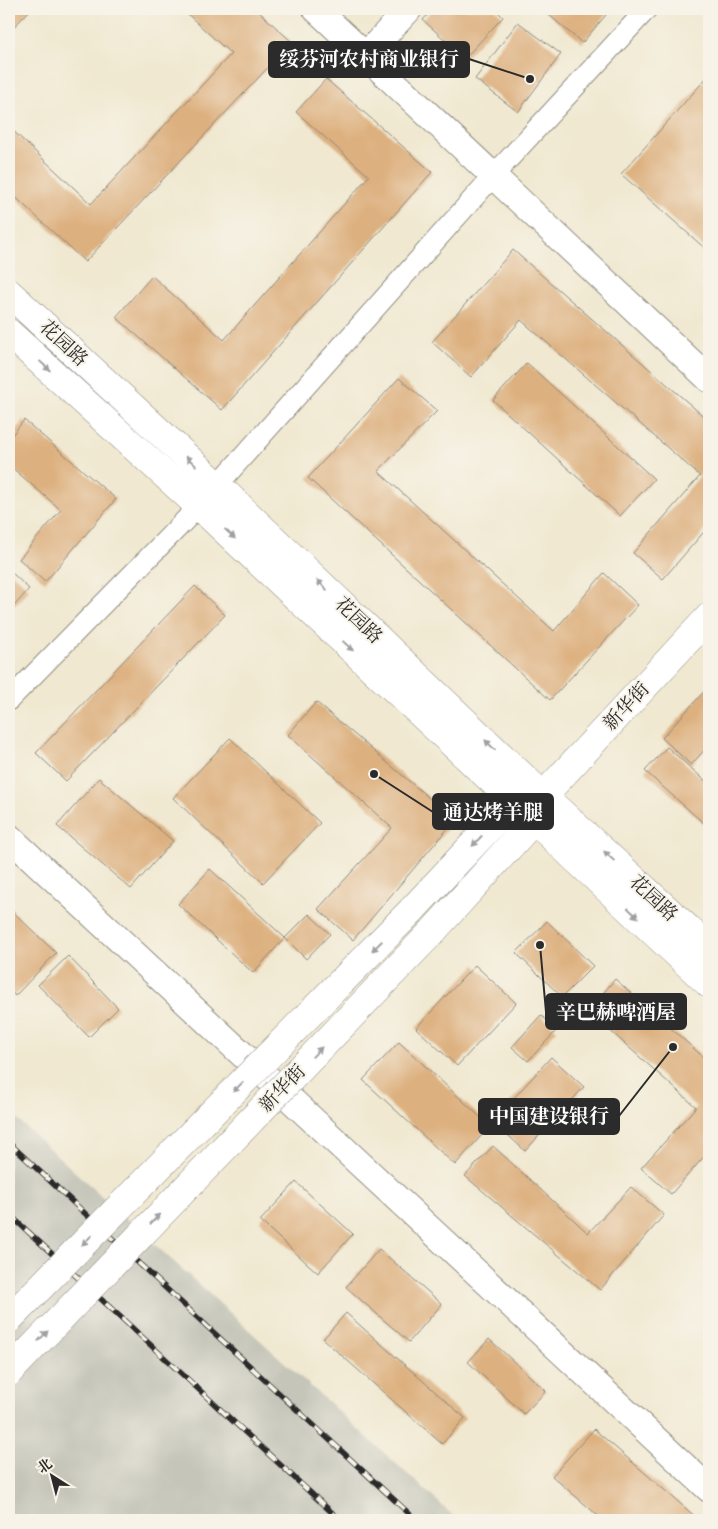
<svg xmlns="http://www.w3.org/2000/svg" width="718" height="1529" font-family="'EB Garamond','Noto Serif SC',serif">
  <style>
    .industrial { fill: #c5c5b9 }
    .building { fill: #ddb07f }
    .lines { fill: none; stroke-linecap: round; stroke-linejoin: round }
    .minor-casing { stroke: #8e8a7e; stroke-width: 22 }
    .tertiary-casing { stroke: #8e8a7e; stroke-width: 28 }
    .secondary-casing { stroke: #8e8a7e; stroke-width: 29 }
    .minor { stroke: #fff; stroke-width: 20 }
    .tertiary { stroke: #fff; stroke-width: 26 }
    .secondary { stroke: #fff; stroke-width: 28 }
    .rail-casing { stroke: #2b2b2b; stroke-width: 5.5 }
    .rail { stroke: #f7f3e8; stroke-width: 4; stroke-dasharray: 11; stroke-linecap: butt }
    .secondary-bridge-casing { stroke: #8e8a7e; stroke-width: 29; stroke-linecap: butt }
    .secondary-bridge { stroke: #fff; stroke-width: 28 }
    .oneway { fill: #a0a0a0 }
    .labels { text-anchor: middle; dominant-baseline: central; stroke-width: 4; stroke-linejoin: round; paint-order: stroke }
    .street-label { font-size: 19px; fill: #2b2b2b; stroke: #f7f3e8 }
    .leader { fill: none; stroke: #2b2b2b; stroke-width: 2 }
    .callout-dot { fill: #2b2b2b; stroke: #f7f3e8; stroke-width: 2 }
    .callout { fill: #2b2b2b; stroke: #2b2b2b; stroke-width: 2 }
    .callout-label { font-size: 20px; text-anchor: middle; font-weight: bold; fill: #fff }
  </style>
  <rect width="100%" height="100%" fill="#f7f3e8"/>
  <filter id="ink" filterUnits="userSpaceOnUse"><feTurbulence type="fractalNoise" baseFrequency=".02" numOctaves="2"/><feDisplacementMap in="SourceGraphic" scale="10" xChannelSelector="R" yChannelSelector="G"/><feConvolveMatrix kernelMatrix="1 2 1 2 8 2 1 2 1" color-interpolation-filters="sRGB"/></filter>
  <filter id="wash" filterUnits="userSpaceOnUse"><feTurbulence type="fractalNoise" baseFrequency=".0096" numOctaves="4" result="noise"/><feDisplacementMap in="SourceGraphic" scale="20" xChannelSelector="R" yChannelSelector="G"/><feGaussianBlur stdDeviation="1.12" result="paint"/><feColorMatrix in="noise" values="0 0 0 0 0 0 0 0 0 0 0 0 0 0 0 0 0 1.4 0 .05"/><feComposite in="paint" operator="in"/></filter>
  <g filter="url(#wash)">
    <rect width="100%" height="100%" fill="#f0e8d0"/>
    <path class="industrial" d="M9,1112L458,1520H9Z"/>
    <g id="blocks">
      <path class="building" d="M9,9H31L9,32Z
        M182,9H256L292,42L85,262L9,191V127L91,204L231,54Z
        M433,9H495L503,17L465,58L423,20Z
        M542,9H611L582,43Z
        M518,22L561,54L518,112L475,79Z
        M709,75V252L621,174Z
        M326,79L432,172L222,410L116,317L152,276L224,340L369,176L296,112Z
        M513,250L709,421V526L663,579L633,553L700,476L521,320L471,377L432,342Z
        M527,363L654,479L620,516L493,400Z
        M399,378L437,411L378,471L554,631L604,573L638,605L550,700L308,478Z
        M24,420L116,499L45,582L19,559L61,510L9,465V439Z
        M9,570L29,589L9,612Z
        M195,586L225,615L66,781L36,753Z
        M709,686V745L691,765L662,738Z
        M316,702L455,820L353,940L318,909L392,828L288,735Z
        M230,738L320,823L263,883L173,798Z
        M667,747L709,784V828L645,771Z
        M99,778L173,841L131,889L57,826Z
        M210,869L285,938L309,914L330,934L306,959L285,938L253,973L178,904Z
        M9,908L56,953L15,996L9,989Z
        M547,921L593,966L562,997L516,953Z
        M68,956L118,1008L89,1037L38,985Z
        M475,965L516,1003L457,1066L416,1028Z
        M615,979L709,1062V1151L671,1194L641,1168L696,1107L588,1011Z
        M541,1015L557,1030L528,1061L512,1047Z
        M399,1042L490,1126L455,1165L363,1080Z
        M551,1057L584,1087L525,1151L493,1121Z
        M493,1146L588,1233L631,1187L664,1215L600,1290L465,1176Z
        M296,1182L353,1234L318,1273L260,1221Z
        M379,1249L442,1304L409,1342L346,1287Z
        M346,1313L465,1418L442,1444L323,1339Z
        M489,1339L546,1391L524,1414L468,1362Z
        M594,1429L698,1519L697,1520H603L552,1476Z"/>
    </g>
  </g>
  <g filter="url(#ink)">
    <use href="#blocks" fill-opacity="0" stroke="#8e8a7e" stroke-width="1"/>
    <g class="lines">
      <defs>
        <path id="minor" d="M9,700L199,506L494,175L647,9"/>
        <path id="tertiary" d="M316,9L709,379
          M366,55L409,9
          M9,837L709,1489"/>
        <path id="secondary" d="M9,293L217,485L543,796L709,948
          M9,333L199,506L709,984
          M411,911L514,801L532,798
          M433,931L533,821L543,796L709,617"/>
      </defs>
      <use href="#minor" class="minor-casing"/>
      <use href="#tertiary" class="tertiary-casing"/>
      <use href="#secondary" class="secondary-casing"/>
      <use href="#minor" class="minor"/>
      <use href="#tertiary" class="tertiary"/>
      <use href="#secondary" class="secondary"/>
      <defs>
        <path id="rail" d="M9,1143L416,1520
          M9,1214L340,1520"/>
      </defs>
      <use href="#rail" class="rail-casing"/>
      <use href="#rail" class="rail"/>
      <defs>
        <path id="secondary-bridge" d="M9,1319L411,911
          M9,1372L433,931"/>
      </defs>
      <use href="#secondary-bridge" class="secondary-bridge-casing"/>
      <use href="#secondary-bridge" class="secondary-bridge"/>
    </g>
    <defs><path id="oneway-solid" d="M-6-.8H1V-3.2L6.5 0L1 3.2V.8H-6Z" transform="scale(1.25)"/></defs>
    <g class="oneway">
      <use href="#oneway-solid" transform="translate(45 366) rotate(43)"/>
      <use href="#oneway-solid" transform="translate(191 461) rotate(-137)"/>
      <use href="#oneway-solid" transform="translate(230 534) rotate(43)"/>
      <use href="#oneway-solid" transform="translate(322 585) rotate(-136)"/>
      <use href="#oneway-solid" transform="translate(348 646) rotate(43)"/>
      <use href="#oneway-solid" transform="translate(490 745) rotate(-136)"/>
      <use href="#oneway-solid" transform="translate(477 841) rotate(133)"/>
      <use href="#oneway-solid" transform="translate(609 856) rotate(-137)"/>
      <use href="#oneway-solid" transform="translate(633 913) rotate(43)"/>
      <use href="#oneway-solid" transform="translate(377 946) rotate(135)"/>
      <use href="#oneway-solid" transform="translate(317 1052) rotate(-46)"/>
      <use href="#oneway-solid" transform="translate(238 1087) rotate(135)"/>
      <use href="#oneway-solid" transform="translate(155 1219) rotate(-46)"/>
      <use href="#oneway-solid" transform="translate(87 1240) rotate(135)"/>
      <use href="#oneway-solid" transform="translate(43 1336) rotate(-46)"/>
    </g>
  </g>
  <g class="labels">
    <g class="street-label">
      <text transform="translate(64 343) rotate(43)">花园路</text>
      <text transform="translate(359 620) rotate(44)">花园路</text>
      <text transform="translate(626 706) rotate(-47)">新华街</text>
      <text transform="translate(654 898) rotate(43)">花园路</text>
      <text transform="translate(282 1088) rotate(-46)">新华街</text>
    </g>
  </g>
  <path class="leader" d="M530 79L469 59M374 774L433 812M540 945L546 1012M673 1047L619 1116"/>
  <g class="callout-dot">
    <circle cx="530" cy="79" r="5"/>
    <circle cx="374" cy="774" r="5"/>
    <circle cx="540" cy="945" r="5"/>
    <circle cx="673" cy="1047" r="5"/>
  </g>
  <g class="callout">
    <rect x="269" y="42" width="200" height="35" rx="5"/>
    <rect x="433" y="794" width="120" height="35" rx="5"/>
    <rect x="546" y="994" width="140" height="35" rx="5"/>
    <rect x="479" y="1099" width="140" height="35" rx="5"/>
  </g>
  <g class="callout-label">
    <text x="369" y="66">绥芬河农村商业银行</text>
    <text x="493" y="819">通达烤羊腿</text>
    <text x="616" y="1019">辛巴赫啤酒屋</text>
    <text x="549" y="1123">中国建设银行</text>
  </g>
  <rect width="718" height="1529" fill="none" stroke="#f7f3e8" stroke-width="30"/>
  <g transform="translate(52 1476) rotate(324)" stroke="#f7f3e8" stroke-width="4" paint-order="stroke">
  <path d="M0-4L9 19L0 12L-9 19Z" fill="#2b2b2b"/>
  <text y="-8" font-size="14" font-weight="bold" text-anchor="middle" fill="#2b2b2b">北</text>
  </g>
</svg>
